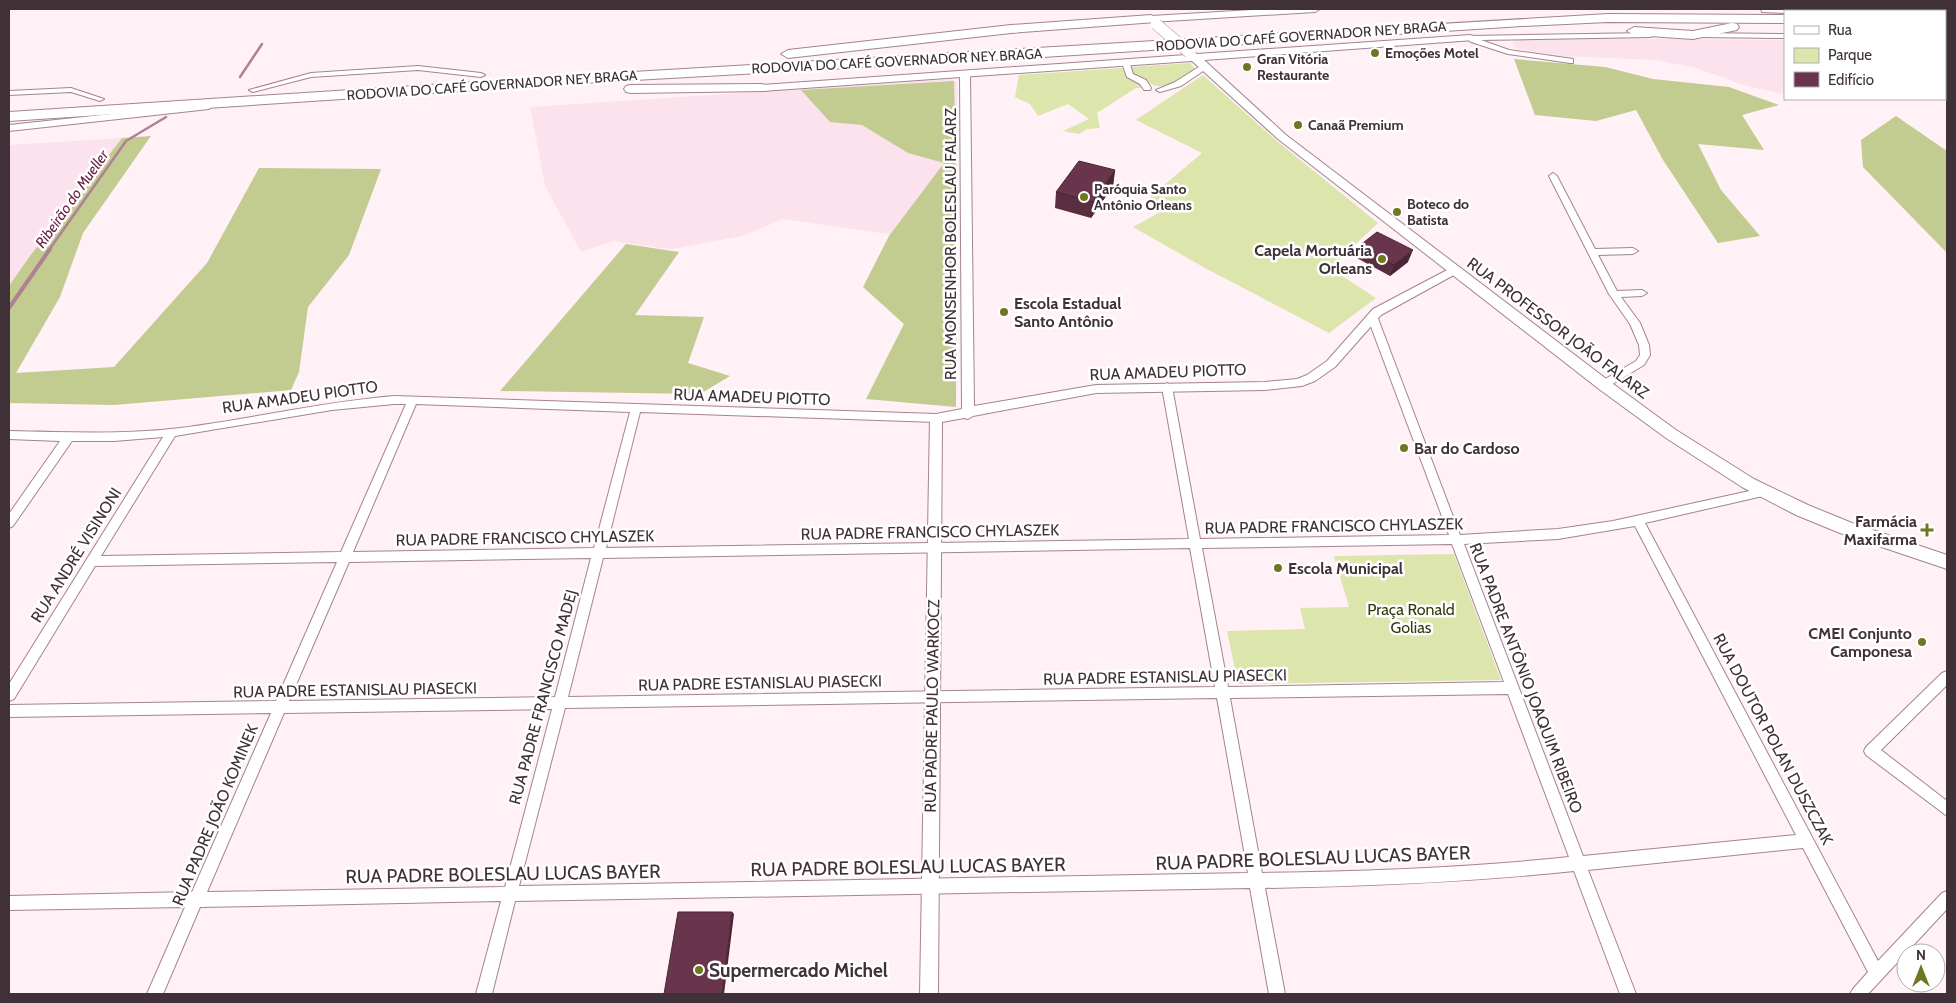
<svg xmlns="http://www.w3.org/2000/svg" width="1956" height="1003" font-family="Cabin,sans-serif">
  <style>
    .built { fill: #fce2ec }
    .green { fill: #dce5ab }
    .forest { fill: #c2cb90 }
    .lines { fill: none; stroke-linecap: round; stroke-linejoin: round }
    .stream-far1 { stroke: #b08193; stroke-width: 2.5 }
    .stream { stroke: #b08193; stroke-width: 4 }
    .minor-casing { stroke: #a38490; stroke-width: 2 }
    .tertiary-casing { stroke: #a38490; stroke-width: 2 }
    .secondary-casing { stroke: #a38490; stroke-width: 2 }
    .motorway-casing { stroke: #a38490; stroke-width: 2 }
    .minor { fill: #fff; fill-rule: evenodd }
    .tertiary { fill: #fff; fill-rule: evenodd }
    .secondary { fill: #fff; fill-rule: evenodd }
    .motorway { fill: #fff; fill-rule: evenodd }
    .secondary-bridge-casing { stroke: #a38490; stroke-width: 12; stroke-linecap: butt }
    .secondary-bridge { stroke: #fff; stroke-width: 11 }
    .wall { fill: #5a2e41 }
    .shaded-wall { fill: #4a2535 }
    .building { fill: #69354c; stroke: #4a2535 }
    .poi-dot { fill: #6e7721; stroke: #fff; stroke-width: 2 }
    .labels { text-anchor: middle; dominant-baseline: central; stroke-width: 5; stroke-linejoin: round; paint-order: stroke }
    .far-street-label { font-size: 14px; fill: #3f3137; stroke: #fff }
    .far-poi-label { font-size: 14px; font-weight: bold; fill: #3f3137; stroke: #fff; text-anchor: start }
    .far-water-label { font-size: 15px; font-style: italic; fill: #672043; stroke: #fff }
    .street-label { font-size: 16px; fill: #3f3137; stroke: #fff }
    .poi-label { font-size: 16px; font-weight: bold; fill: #3f3137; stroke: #fff; text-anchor: end }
    .park-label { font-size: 16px; fill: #353a0c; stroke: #fff }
    .near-street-label { font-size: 19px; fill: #3f3137; stroke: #fff }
    .near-poi-label { font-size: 19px; font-weight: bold; fill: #3f3137; stroke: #fff; text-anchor: start }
  </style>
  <rect width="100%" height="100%" fill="#fff1f6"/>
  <path class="built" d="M1554,38L1785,40V94L1747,86L1693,67L1655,60L1561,56L1517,49L1512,44L1516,40Z
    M951,79L957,82V244L783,219L743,236L676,248L669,249L613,241L581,252L545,186L530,107Z
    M122,138L9,287V145Z"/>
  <path class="green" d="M1190,63L1195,69C1167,88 1162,94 1132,73L1130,67Z
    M1122,68L1128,77L1139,83L1141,88H1136L1097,113L1100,128L1087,129L1079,134L1063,131L1089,119L1068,104L1038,116L1030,104L1015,97L1019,75Z
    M1203,75L1278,142L1378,223L1330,268L1376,298L1329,333L1205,268L1133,227L1162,211L1150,197L1202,153L1136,120Z
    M1454,554L1501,680L1238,684L1227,631L1305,629L1300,608L1349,607L1334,556Z"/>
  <path class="forest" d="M1514,59L1605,67L1653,79L1729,87L1779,105L1742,115L1764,150L1698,144L1721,190L1760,236L1718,243L1663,160L1636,110L1596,121L1535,115Z
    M954,81L957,244L956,407L866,399L904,324L863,287L889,236L944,163L908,153L862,125L830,122L801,90Z
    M1896,116L1947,151V253L1863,167L1861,140Z
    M151,136L83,233L60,297L16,373L114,367L207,263L259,168L381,169L349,255L308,307L299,372L291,390L114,405L9,403V286L30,256L122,138Z
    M626,244L679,252L635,315L704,317L688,363L730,376L700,394L500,391Z"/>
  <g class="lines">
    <path class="stream-far1" d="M240,77L262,44
      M49,250L126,141L166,117"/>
    <path class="stream" d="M9,308L50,249"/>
    <defs>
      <path id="minor" d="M1648,33L1652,35L1651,37L1481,40L1509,50L1573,59V63H1570L1508,54L1471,42L1466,38L1470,36Z
        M1694,33L1785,34V38L1697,37L1693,35Z
        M1945,37H1947V41H1945Z
        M1123,61H1129L1133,74L1146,80L1151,88L1150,90H1144L1140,84L1127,77L1122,63Z
        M1202,65L1209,67L1181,86L1160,92L1156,90L1175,82Z
        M418,66L481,73L485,75L481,77L418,70L311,77L253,92L249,90L311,73Z
        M71,88L104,99L100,101L71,92L9,95V91Z
        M1553,173L1557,176L1595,249L1633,248L1638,251L1633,254L1598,255L1617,291L1642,290L1647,293L1642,296L1621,297L1640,323L1649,345L1650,355L1644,365L1604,389L1600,388L1599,385L1600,382L1636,361L1640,355L1639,345L1630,324L1609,294L1549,176Z
        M1372,313L1377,316L1460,535L1558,529L1613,521L1763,488L1767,489L1769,492L1767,495L1763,496L1645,523L1878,961L1942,893L1947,891V909L1868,994H1850L1853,989L1868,972L1803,848L1588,870L1636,994H1620L1574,871C1471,882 1369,886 1265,888L1285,994H1269L1250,888L515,901L492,994H476L501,901L200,907L163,994H147L185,907L9,910V896L192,892L271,713L9,717V705L276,701L337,562L95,566L14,699L9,701V684L163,437L114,441H72L13,526L9,528V514L60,441L9,439V431C66,432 122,435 180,428C251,419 322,402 394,396L936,414L941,418L936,422L640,412L606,548L1189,539L1162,387L1167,383L1172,387L1200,539L1449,535L1367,316ZM394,404H406L341,552L101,556L175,436L332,410ZM416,404L630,412L594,548L353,552ZM1635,526L1796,835L1583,856L1464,544L1558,539ZM1452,544L1504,682L1228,687L1202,548ZM1190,548L1215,687L568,697L603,558ZM591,558L555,697L289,701L349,562ZM1508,694L1569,857C1467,868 1365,871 1262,873L1230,698ZM1217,698L1248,873L519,886L565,708ZM552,709L505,887L207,892L284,713Z
        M1947,671V685L1881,750L1947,801V816L1866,755L1864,751L1866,747L1942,673Z"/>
      <path id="tertiary" d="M965,71L970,74L974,406L1096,385L1265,382L1297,379L1307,375L1327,361L1373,309L1451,268L1455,267L1461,271L1381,315L1335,367L1315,381L1302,386L1265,390L1096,393L973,416L968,419L964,418L942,422L938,994H920L930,418L931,415L962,409L960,74Z"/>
      <path id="secondary" d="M1269,9H1320L1315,12L1151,22L1146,19L1151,16Z
        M1470,35L1474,36L1475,38L1474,40L1204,60L1286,135L1609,381L1676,430L1754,479L1808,505L1852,523L1947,555V569L1840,533L1796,515L1742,487L1666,438L1599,389L1278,139L1192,61L761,91L755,88L761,85L1186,55V51L1190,50L1197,54Z
        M205,104L209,105L211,107L209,109L9,131V125Z"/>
      <path id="motorway" d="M1761,9H1937L1939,11H1785V13L1762,12Z
        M1608,14L1785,15V23L1608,22L1522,26L1043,57L599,82L9,121V112L599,74Z
        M1151,15L1158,19L1156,22L1011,33L788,58L781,54L788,50L1011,25Z
        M1945,17H1947V25H1945Z
        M1732,23L1737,24L1739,27L1737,30L1693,39L1634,35L1627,31L1634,27L1693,31Z
        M761,84L766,85L768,88L766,91L631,93L626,92L624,89L626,86L631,85Z"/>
    </defs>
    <use href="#minor" class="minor-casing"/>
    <use href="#tertiary" class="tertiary-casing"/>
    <use href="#secondary" class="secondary-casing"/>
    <use href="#motorway" class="motorway-casing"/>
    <use href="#minor" class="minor"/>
    <use href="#tertiary" class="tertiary"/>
    <use href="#secondary" class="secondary"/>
    <use href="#motorway" class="motorway"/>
    <defs>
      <path id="secondary-bridge" d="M1156,24L1190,53"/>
    </defs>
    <use href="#secondary-bridge" class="secondary-bridge-casing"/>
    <use href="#secondary-bridge" class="secondary-bridge"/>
  </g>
  <path class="wall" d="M1115,170L1113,186L1091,218L1055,208L1056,192Z
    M1359,246L1408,262L1390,276L1355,257Z"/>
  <path class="shaded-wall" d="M1115,170L1113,186L1091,218L1093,202Z
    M1413,250L1408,262L1390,276L1394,265Z
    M732,912L734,914L724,994H722Z"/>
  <path class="building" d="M1079,161L1115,170L1093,202L1056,192Z
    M1377,232L1413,250L1394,265L1359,246Z
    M678,912H732L722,994H664Z"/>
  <g class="poi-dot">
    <circle cx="1375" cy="53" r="5"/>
    <circle cx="1247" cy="67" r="5"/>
    <circle cx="1298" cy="125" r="5"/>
    <circle cx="1084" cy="197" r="5"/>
    <circle cx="1397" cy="212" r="5"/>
    <circle cx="1382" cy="259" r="5"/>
    <circle cx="1004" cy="312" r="5"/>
    <circle cx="1404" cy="448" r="5"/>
    <path d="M1924.5 522.5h5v5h5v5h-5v5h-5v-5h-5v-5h5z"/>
    <circle cx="1278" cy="568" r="5"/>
    <circle cx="1922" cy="642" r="5"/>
    <circle cx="699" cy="970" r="5"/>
  </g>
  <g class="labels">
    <g class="far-street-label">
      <text transform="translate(1301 36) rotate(-4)">RODOVIA DO CAFÉ GOVERNADOR NEY BRAGA</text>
      <text transform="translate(897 61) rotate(-3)">RODOVIA DO CAFÉ GOVERNADOR NEY BRAGA</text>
      <text transform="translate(492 85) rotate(-4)">RODOVIA DO CAFÉ GOVERNADOR NEY BRAGA</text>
    </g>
    <g class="far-poi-label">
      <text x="1385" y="53">Emoções Motel</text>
      <text x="1257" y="59">Gran Vitória<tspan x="1257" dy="16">Restaurante</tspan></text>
      <text x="1308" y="125">Canaã Premium</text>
      <text x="1094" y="189">Paróquia Santo<tspan x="1094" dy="16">Antônio Orleans</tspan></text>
      <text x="1407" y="204">Boteco do<tspan x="1407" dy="16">Batista</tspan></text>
    </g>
    <g class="far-water-label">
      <text transform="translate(72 199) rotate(-55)">Ribeirão do Mueller</text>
    </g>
    <g class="street-label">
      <text transform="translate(950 244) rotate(-90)">RUA MONSENHOR BOLESLAU FALARZ</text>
      <text transform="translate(1558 328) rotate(37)">RUA PROFESSOR JOÃO FALARZ</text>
      <text transform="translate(1168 372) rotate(-2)">RUA AMADEU PIOTTO</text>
      <text transform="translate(300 397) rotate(-8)">RUA AMADEU PIOTTO</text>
      <text transform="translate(752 397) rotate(2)">RUA AMADEU PIOTTO</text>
      <text transform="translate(1334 526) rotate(-1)">RUA PADRE FRANCISCO CHYLASZEK</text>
      <text transform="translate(930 532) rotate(-1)">RUA PADRE FRANCISCO CHYLASZEK</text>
      <text transform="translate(525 538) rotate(-1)">RUA PADRE FRANCISCO CHYLASZEK</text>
      <text transform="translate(76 555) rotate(-58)">RUA ANDRÉ VISINONI</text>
      <text transform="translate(1165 677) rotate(-1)">RUA PADRE ESTANISLAU PIASECKI</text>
      <text transform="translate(1526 678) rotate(69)">RUA PADRE ANTÔNIO JOAQUIM RIBEIRO</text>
      <text transform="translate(760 683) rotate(-1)">RUA PADRE ESTANISLAU PIASECKI</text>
      <text transform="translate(355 690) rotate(-1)">RUA PADRE ESTANISLAU PIASECKI</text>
      <text transform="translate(543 697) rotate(-75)">RUA PADRE FRANCISCO MADEJ</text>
      <text transform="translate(932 706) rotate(-89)">RUA PADRE PAULO WARKOCZ</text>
      <text transform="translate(1773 739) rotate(62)">RUA DOUTOR POLAN DUSZCZAK</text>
      <text transform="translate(215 815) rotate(-67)">RUA PADRE JOÃO KOMINEK</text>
    </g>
    <g class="poi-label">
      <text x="1372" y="250">Capela Mortuária<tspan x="1372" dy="18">Orleans</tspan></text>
      <text x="1014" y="303" text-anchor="start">Escola Estadual<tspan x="1014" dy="18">Santo Antônio</tspan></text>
      <text x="1414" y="448" text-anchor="start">Bar do Cardoso</text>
      <text x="1917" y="521">Farmácia<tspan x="1917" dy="18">Maxifarma</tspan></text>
      <text x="1288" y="568" text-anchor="start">Escola Municipal</text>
      <text x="1912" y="633">CMEI Conjunto<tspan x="1912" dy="18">Camponesa</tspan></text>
    </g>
    <g class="park-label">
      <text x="1411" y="609">Praça Ronald<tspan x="1411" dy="18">Golias</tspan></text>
    </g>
    <g class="near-street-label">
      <text transform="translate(1313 858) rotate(-2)">RUA PADRE BOLESLAU LUCAS BAYER</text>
      <text transform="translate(908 867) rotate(-1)">RUA PADRE BOLESLAU LUCAS BAYER</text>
      <text transform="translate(503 874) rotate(-1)">RUA PADRE BOLESLAU LUCAS BAYER</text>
    </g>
    <g class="near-poi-label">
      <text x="709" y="970">Supermercado Michel</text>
    </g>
  </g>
  <rect width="1956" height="1003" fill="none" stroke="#3f3137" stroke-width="20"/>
  <rect x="1784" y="10" width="162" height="90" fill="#ffffff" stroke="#b2adaf"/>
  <rect x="1794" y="26" width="25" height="8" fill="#ffffff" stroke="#b2adaf"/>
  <text x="1828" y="35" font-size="15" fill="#3f3137">Rua</text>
  <rect x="1794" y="48" width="25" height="15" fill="#dce5ab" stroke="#b2adaf"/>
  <text x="1828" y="60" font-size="15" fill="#3f3137">Parque</text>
  <rect x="1794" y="72" width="25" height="15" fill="#69354c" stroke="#b2adaf"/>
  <text x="1828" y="85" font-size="15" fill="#3f3137">Edifício</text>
  <g transform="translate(1921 968)"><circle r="24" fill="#ffffff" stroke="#b2adaf"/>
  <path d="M0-4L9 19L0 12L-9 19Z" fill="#6e7721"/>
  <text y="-8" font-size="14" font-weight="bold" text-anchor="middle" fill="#3f3137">N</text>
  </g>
</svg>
